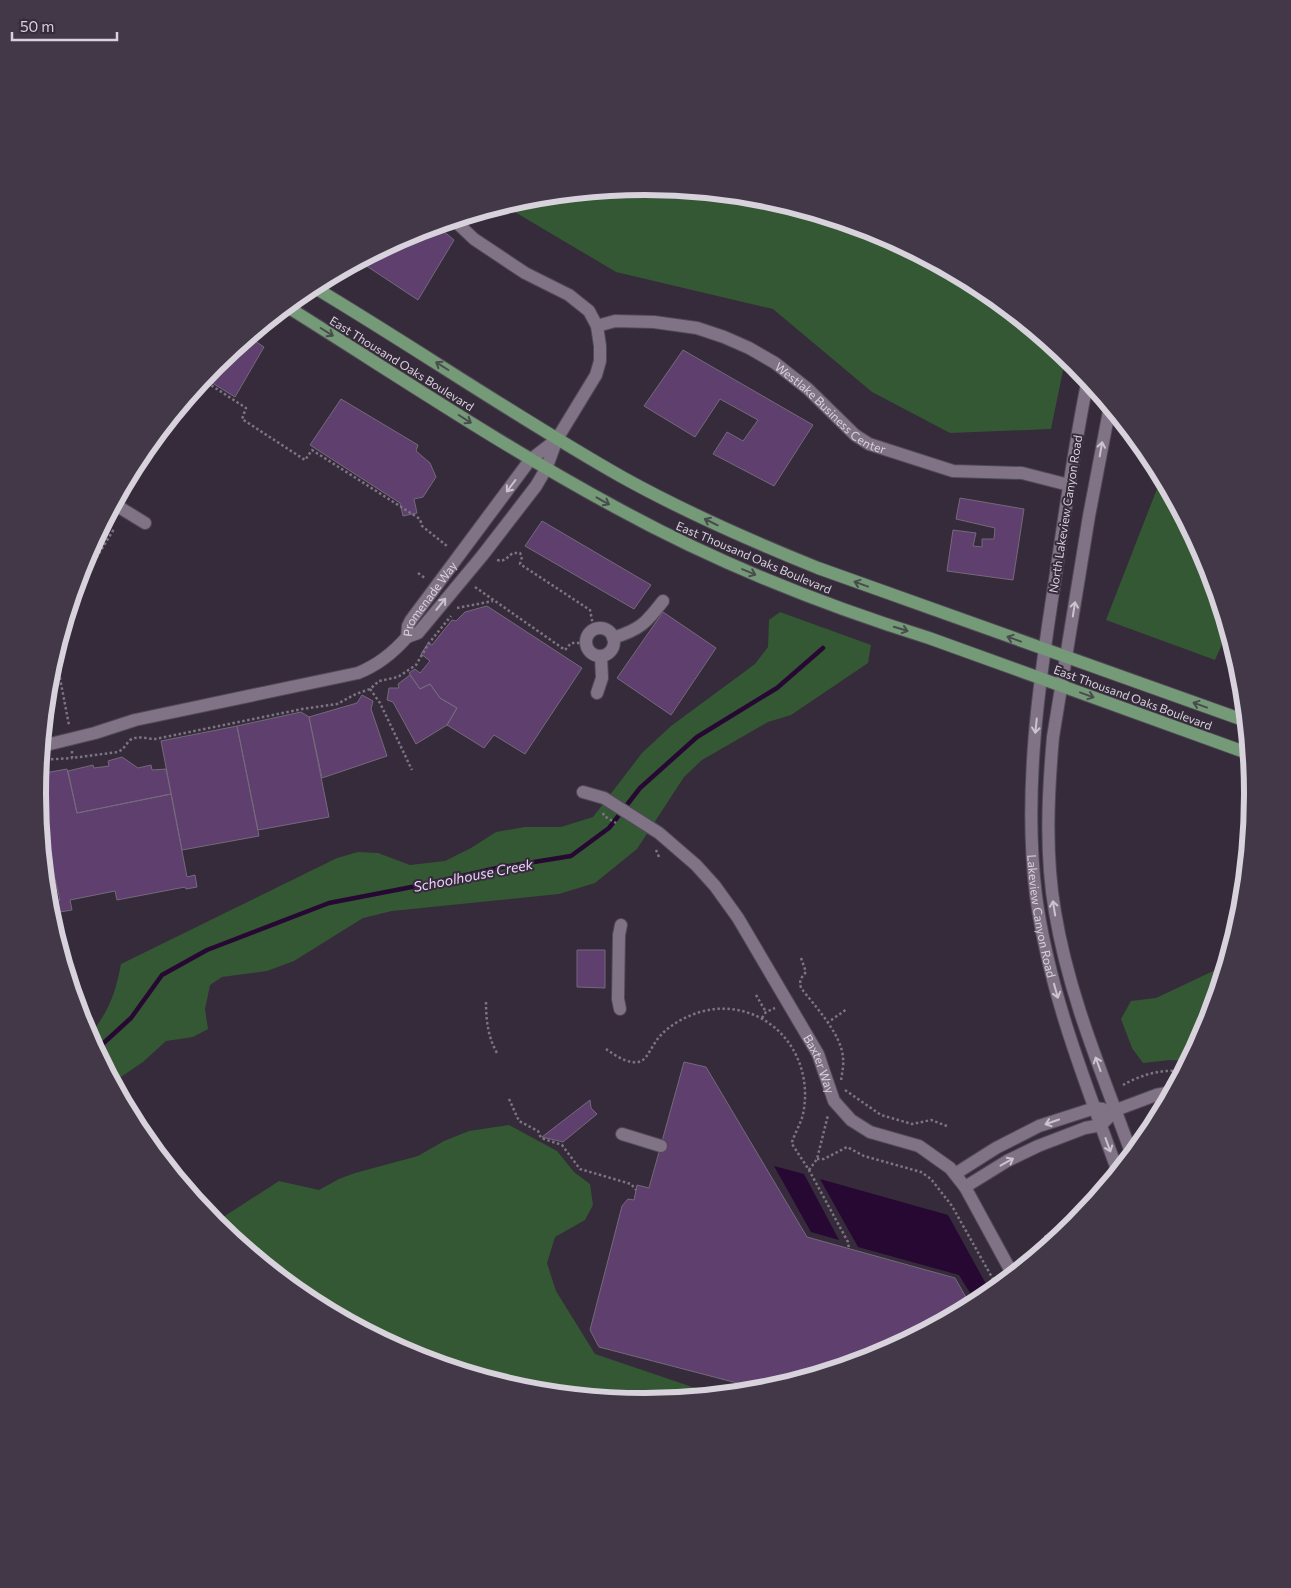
<svg xmlns="http://www.w3.org/2000/svg" width="1291" height="1588" font-family="Commissioner,sans-serif">
  <style>
    .green { fill: #345833 }
    .water { fill: #260833 }
    .lines { fill: none; stroke-linecap: round; stroke-linejoin: round }
    .stream { stroke: #260833; stroke-width: 4.5 }
    .building { fill: #5e3f6e; stroke: #75697b }
    .minor-casing { stroke: #514956; stroke-width: 14 }
    .major-casing { stroke: #514956; stroke-width: 14 }
    .path { stroke: #7c7481; stroke-width: 2.5; stroke-dasharray: 2.5 2.5; stroke-linecap: butt }
    .minor { stroke: #7f7385; stroke-width: 12 }
    .major { stroke: #759a77; stroke-width: 12 }
    .oneway { stroke: #484c4d }
    .oneway2 { stroke: #cbc4cf }
    .labels { text-anchor: middle; dominant-baseline: central; stroke-width: 4; stroke-linejoin: round; paint-order: stroke }
    .street-label { font-size: 12px; fill: #d8d2dc; stroke: #352b3b }
    .water-label { font-size: 14px; font-style: italic; fill: #edd0fd; stroke: #352b3b }
    .rim { fill: none; stroke: #d8d2dc; stroke-width: 6 }
  </style>
  <rect width="100%" height="100%" fill="#352b3b"/>
  <path class="green" d="M646,186L764,198L878,232L984,289L1066,356L1051,429L950,433L872,392L773,309L616,272L503,205L527,198Z
    M1162,476L1207,562L1228,631L1215,660L1106,620Z
    M780,612L871,645L868,663L791,715L768,722L702,760L684,777L637,849L595,883L559,894L392,911L363,918L294,961L267,971L222,977L210,985L205,1009L208,1029L193,1037L166,1041L143,1062L115,1081L109,1074L89,1036C109,1011 115,995 121,964L337,858L358,852L378,853L410,865L445,861L471,848L496,832L525,827H561L593,817L642,753L671,726L755,664L768,647L769,620Z
    M1231,640L1240,670L1227,665L1228,650Z
    M1226,965L1207,1027L1189,1061L1170,1060L1143,1063L1132,1048L1121,1019L1131,1001L1156,998Z
    M509,1125L557,1151L574,1172L590,1184L593,1205L585,1220L555,1237L547,1263L556,1291L595,1354L716,1395L645,1402L527,1390L413,1356L307,1299L214,1223L279,1181L319,1190L339,1179L355,1173L418,1156L444,1141L469,1131Z"/>
  <path class="water" d="M774,1166L804,1174L839,1240L811,1232Z
    M820,1179L948,1215L986,1284L970,1293L959,1275L858,1247Z"/>
  <g class="lines">
    <path class="stream" d="M96,1050L131,1018L162,975L207,950L329,903L422,885L497,868L571,856L609,828L640,788L697,737L777,688L823,648"/>
  </g>
  <path class="building" d="M436,225L454,240L418,300L359,261L413,232Z
    M249,337L264,347L235,397L204,378L216,364Z
    M683,350L813,425L774,486L713,454L727,432L743,441L758,420L720,399L695,437L644,406Z
    M341,399L418,445L416,451L430,463L436,477L423,497L414,499L417,513L403,516L400,503L310,445Z
    M960,498L1024,509L1013,580L947,571L953,530L976,533L973,546L982,547V539H994L995,528L956,519Z
    M542,521L651,585L634,609L525,546Z
    M487,606L582,668L525,754L494,735L484,748L447,725L457,708L440,698L430,684L420,689L409,673L415,669L420,673L430,661L421,654L428,643L432,645L452,620L456,621L465,612Z
    M663,612L716,648L671,715L617,678Z
    M410,675L420,689L430,684L440,698L457,708L447,725L416,744L393,702L387,700L389,688H399L398,684Z
    M362,695L373,701L371,709L387,756L322,778L309,717L357,703Z
    M301,712L309,717L329,817L258,830L237,726Z
    M237,726L259,836L182,850L161,741Z
    M122,757L138,768L151,765L152,770L166,769L171,794L77,813L68,771L93,765L94,768L109,766L108,761Z
    M67,769L77,813L171,794L187,877L195,875L197,887L186,889L185,887L117,900L115,891L70,900L72,910L60,912L58,900H60L47,844L43,845L38,794L39,774Z
    M577,950H605V988L577,987Z
    M684,1062L706,1067L807,1237L955,1278L971,1306L878,1356L764,1390L599,1347L590,1330L622,1206L628,1199L634,1200L637,1185L649,1188Z
    M590,1100L591,1108L597,1114L563,1142L542,1137Z"/>
  <g class="lines">
    <defs>
      <g id="minor">
        <path id="s1" d="M597,326L615,321L654,322L697,328L724,337L749,348L775,363L808,389L855,435L869,444L953,471L1022,473L1069,485"/>
        <path id="s2" d="M1088,379C1074,446 1065,513 1055,580C1039,682 1023,792 1036,896C1049,991 1085,1082 1118,1172"/>
        <path d="M1110,406L1089,516L1053,737C1048,794 1045,855 1055,912C1069,997 1103,1075 1132,1155"/>
        <path d="M114,504L145,523"/>
        <circle cx="600" cy="642" r="14"/>
        <path d="M407,637L418,633L482,556L536,486L546,469L557,439L596,375L600,361V346L597,326L589,311L569,295L525,273L474,239L454,220"/>
        <path id="s3" d="M407,637L408,626L411,620L530,460L556,440"/>
        <path d="M613,638C641,629 646,623 663,601"/>
        <path d="M597,693L602,678L601,656"/>
        <path d="M42,746L95,733L135,720L358,673C378,665 393,653 407,637"/>
        <path id="s4" d="M583,792L604,798L659,833L696,865L715,886L738,918L818,1054L834,1101L851,1120L870,1132L919,1146L950,1168L965,1187L1013,1275"/>
        <path d="M620,1009L618,999L619,935L621,925"/>
        <path d="M622,1134L661,1146"/>
        <path d="M955,1174L996,1148L1039,1126L1095,1108L1103,1109"/>
        <path d="M965,1187L1007,1161L1038,1146L1085,1128L1101,1125L1116,1110L1156,1095L1172,1092"/>
      </g>
      <path id="major" d="M312,286C416,348 516,417 622,477C685,512 751,541 818,568L1246,721
        M286,306C395,374 502,446 615,507C715,562 820,604 929,638L1250,754"/>
    </defs>
    <use href="#minor" class="minor-casing"/>
    <use href="#major" class="major-casing"/>
    <path class="path" d="M203,380L246,408L242,419L305,460L312,450L420,519L422,526L447,546
      M497,560C505,562 506,558 513,553H520L522,557L520,564L590,610L594,630
      M418,573L425,578
      M475,587L565,650L571,643H587
      M73,596L114,529
      M457,608L493,601
      M60,638L57,663L69,725
      M370,689L380,703L412,770
      M72,751V758L118,752C124,749 126,744 130,740C138,735 147,739 155,739L302,709L337,704L356,694L370,689L379,681L398,677L416,665L429,643L451,616
      M41,760L72,758
      M603,813L604,816L616,823
      M656,850L659,857
      M801,958L806,972C801,978 799,980 801,988C815,1006 842,1035 843,1058C844,1065 842,1073 841,1081
      M756,995L766,1012
      M486,1002C486,1020 488,1037 497,1053
      M762,1018L766,1012L775,1008
      M827,1023L847,1009
      M606,1049C616,1056 636,1070 646,1057C651,1050 655,1041 661,1035C674,1021 696,1011 715,1009C773,1004 815,1057 803,1114C801,1123 795,1133 792,1142V1144L809,1170L848,1242L849,1249
      M1123,1085C1140,1075 1164,1068 1183,1072
      M845,1090L881,1115L912,1124L931,1120L947,1126
      M509,1099L519,1121L538,1131L541,1138L562,1145L580,1169L631,1184L636,1190
      M817,1159H824L847,1147L864,1156L921,1172L931,1179L952,1206L998,1288
      M809,1170L817,1159L828,1115
      M1029,1262L1030,1256L1048,1233
      M969,1303L1000,1286"/>
    <use href="#minor" class="minor"/>
    <use href="#major" class="major"/>
  </g>
  <defs><path id="oneway-shaft" d="M-6 0H5M1.5-3L5.5 0L1.5 3" fill="none" stroke-width="1.6" stroke-linecap="round" stroke-linejoin="round" transform="scale(1.25)"/></defs>
  <g class="oneway">
    <use href="#oneway-shaft" transform="translate(327 332) rotate(32)"/>
    <use href="#oneway-shaft" transform="translate(442 366) rotate(-148)"/>
    <use href="#oneway-shaft" transform="translate(465 419) rotate(32)"/>
    <use href="#oneway-shaft" transform="translate(603 501) rotate(29)"/>
    <use href="#oneway-shaft" transform="translate(711 522) rotate(-154)"/>
    <use href="#oneway-shaft" transform="translate(749 572) rotate(23)"/>
    <use href="#oneway-shaft" transform="translate(861 584) rotate(-160)"/>
    <use href="#oneway-shaft" transform="translate(901 629) rotate(17)"/>
    <use href="#oneway-shaft" transform="translate(1014 639) rotate(-160)"/>
    <use href="#oneway-shaft" transform="translate(1087 695) rotate(20)"/>
    <use href="#oneway-shaft" transform="translate(1200 705) rotate(-160)"/>
  </g>
  <g class="oneway2">
    <use href="#oneway-shaft" transform="translate(1101 449) rotate(-80)"/>
    <use href="#oneway-shaft" transform="translate(511 486) rotate(127)"/>
    <use href="#oneway-shaft" transform="translate(441 604) rotate(-51)"/>
    <use href="#oneway-shaft" transform="translate(1074 609) rotate(-81)"/>
    <use href="#oneway-shaft" transform="translate(1036 726) rotate(96)"/>
    <use href="#oneway-shaft" transform="translate(1054 908) rotate(-99)"/>
    <use href="#oneway-shaft" transform="translate(1056 991) rotate(74)"/>
    <use href="#oneway-shaft" transform="translate(1098 1064) rotate(-110)"/>
    <use href="#oneway-shaft" transform="translate(1052 1122) rotate(161)"/>
    <use href="#oneway-shaft" transform="translate(1108 1145) rotate(70)"/>
    <use href="#oneway-shaft" transform="translate(1007 1162) rotate(-29)"/>
  </g>
  <g class="labels">
    <g class="street-label">
      <text transform="translate(402 363) rotate(32)">East Thousand Oaks Boulevard</text>
      <text stroke="none"><textPath href="#s1" startOffset="259">Westlake Business Center</textPath></text>
      <text transform="translate(1065 514) rotate(-81)">North Lakeview Canyon Road</text>
      <text transform="translate(754 557) rotate(23)">East Thousand Oaks Boulevard</text>
      <text stroke="none"><textPath href="#s3" startOffset="45">Promenade Way</textPath></text>
      <text transform="translate(1133 697) rotate(20)">East Thousand Oaks Boulevard</text>
      <text stroke="none"><textPath href="#s2" startOffset="542">Lakeview Canyon Road</textPath></text>
      <text stroke="none"><textPath href="#s4" startOffset="371">Baxter Way</textPath></text>
    </g>
    <g class="water-label">
      <text transform="translate(473 875) rotate(-11)">Schoolhouse Creek</text>
    </g>
  </g>
  <path d="M0 0H1291V1588H0ZM46 794a599 599 0 1 1 1198 0a599 599 0 1 1-1198 0Z" fill="#423848" fill-rule="evenodd"/>
  <path class="rim" d="M46 794a599 599 0 1 1 1198 0a599 599 0 1 1-1198 0Z"/>
  <path d="M12 32v8h105v-8" fill="none" stroke="#d8d2dc" stroke-width="2.5"/>
  <text x="20" y="32" font-size="15" fill="#d8d2dc" stroke="#352b3b" stroke-width="4" paint-order="stroke">50 m</text>
</svg>
